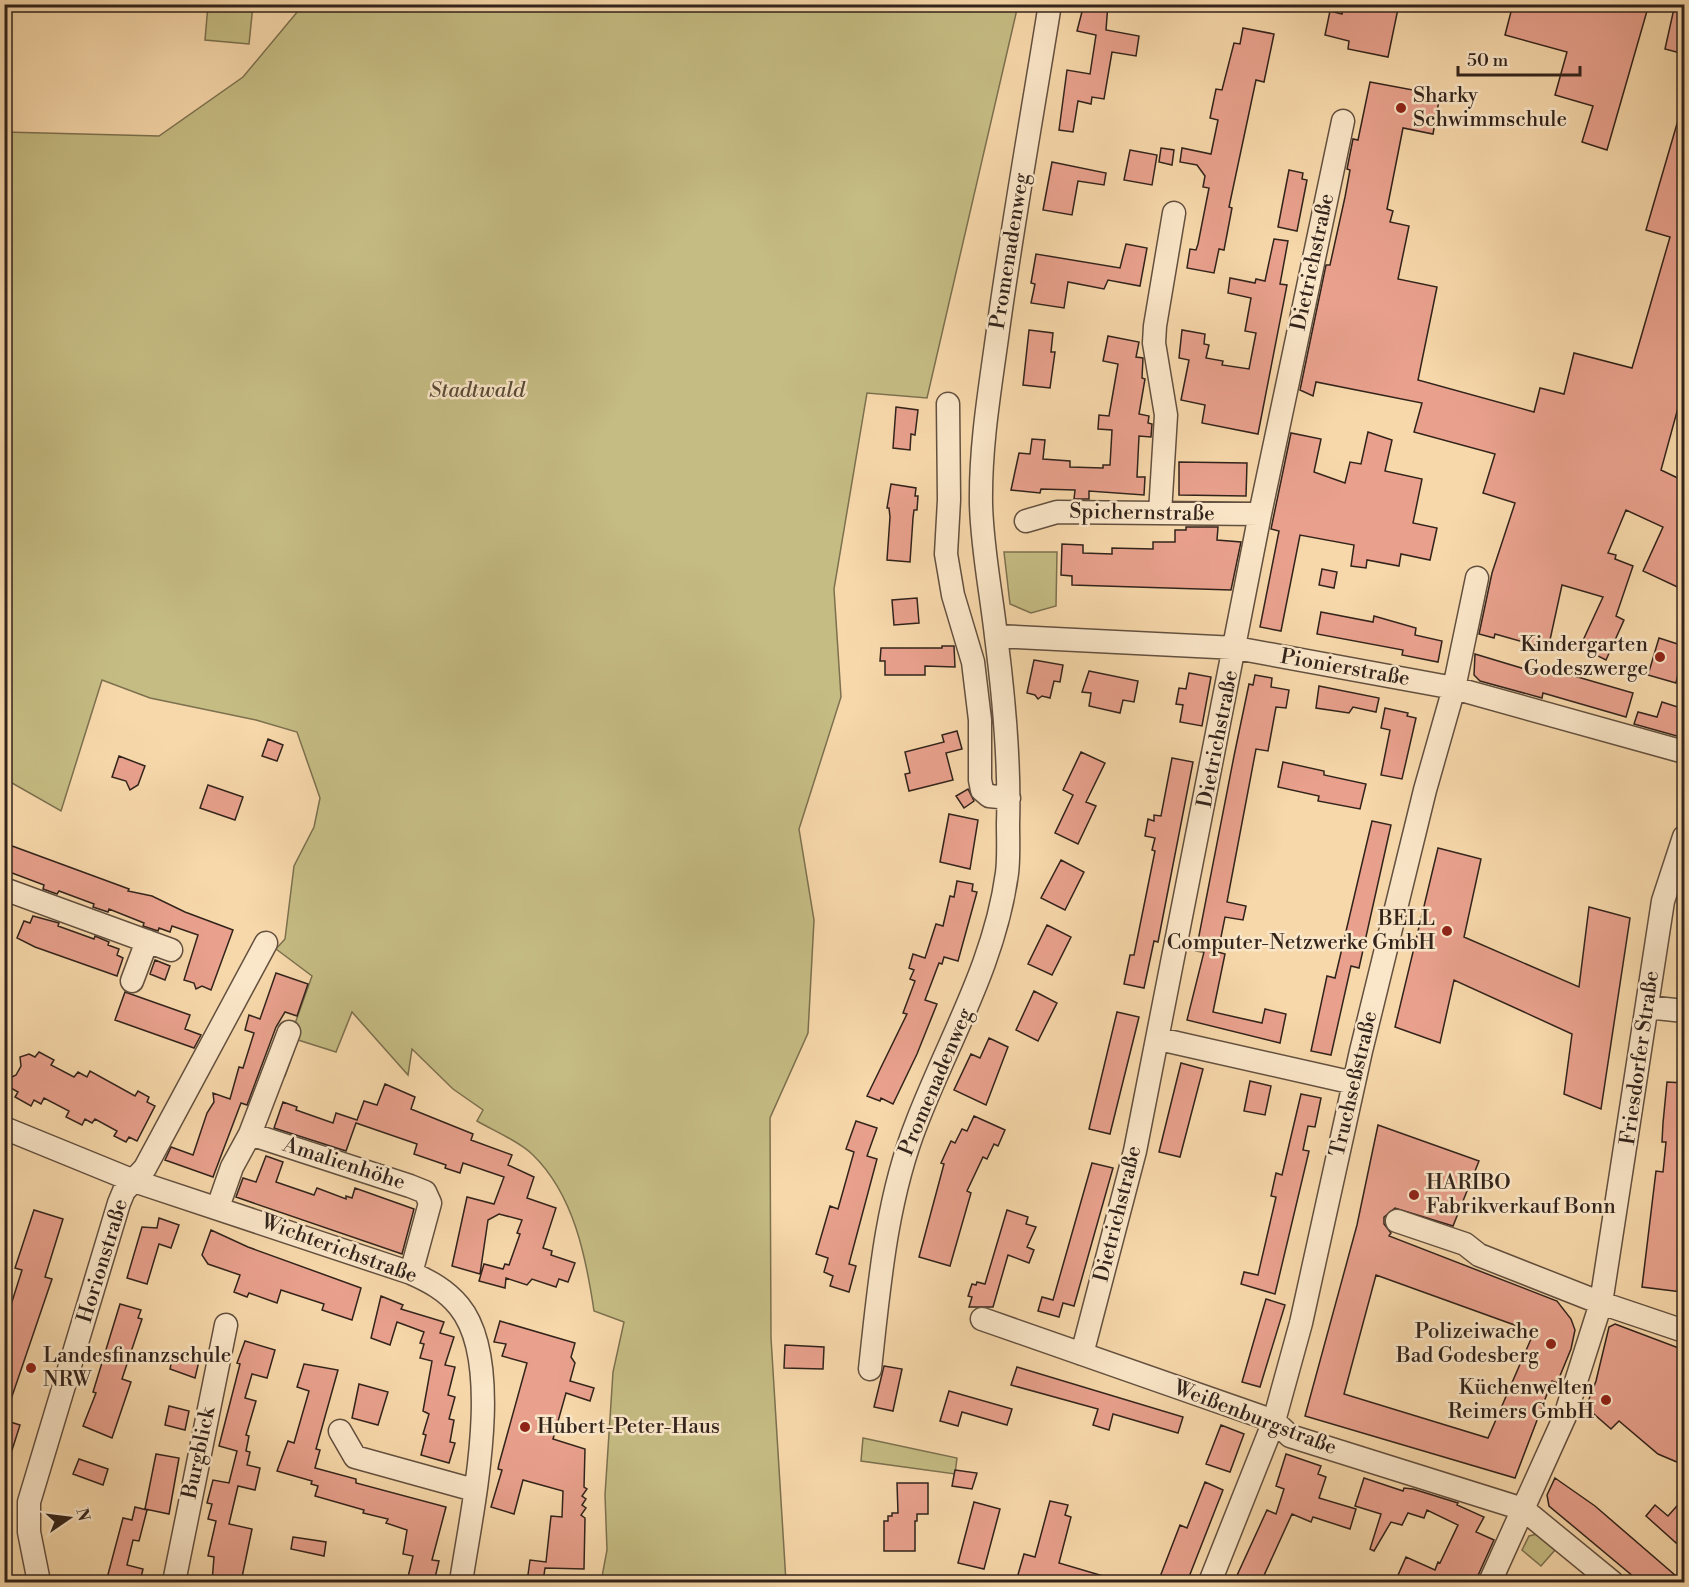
<svg xmlns="http://www.w3.org/2000/svg" width="1689" height="1587" font-family="'Libre Bodoni',serif">
  <style>
    .green { fill: #c5bc83; stroke: #7c704f; stroke-width: 1.5 }
    .building { fill: #e9a18d; stroke: #32231b; stroke-width: 1.5; fill-rule: evenodd }
    .lines { fill: none; stroke-linecap: round; stroke-linejoin: round }
    .minor-casing { stroke: #63503f; stroke-width: 25 }
    .minor { stroke: #fae6c8; stroke-width: 22 }
    .poi-dot { fill: #8f2418; stroke: #fae6c8; stroke-width: 2 }
    .labels { text-anchor: middle; dominant-baseline: central; stroke-width: 5; stroke-linejoin: round; paint-order: stroke }
    .poi-label { font-size: 21px; fill: #32231b; stroke: #fae6c8; text-anchor: start }
    .street-label { font-size: 21px; fill: #32231b; stroke: #fae6c8 }
    .park-label { font-size: 21px; font-style: italic; fill: #574935; stroke: #fae6c8 }
  </style>
  <rect width="100%" height="100%" fill="#f7d8aa"/>
  <filter id="stains"><feTurbulence type="fractalNoise" baseFrequency=".00333" numOctaves="4"/><feColorMatrix values="0 0 0 0 .2 0 0 0 0 .09 0 0 0 0 .02 0 0 0 .5 -.17"/></filter>
  <radialGradient id="worn" r=".72"><stop offset=".6" stop-color="#630" stop-opacity="0"/><stop offset="1" stop-color="#630" stop-opacity=".3"/></radialGradient>
  <path class="green" d="M208,5H253L249,44L205,40Z
    M303,5H1018L927,398L867,393L834,589L841,697L799,829L814,920L808,1033L770,1118L771,1338L786,1582H601L607,1550L605,1495L613,1372L624,1322L594,1311C586,1257 574,1195 533,1155C519,1141 494,1131 477,1121L483,1110L453,1089L412,1049L408,1075L352,1012L336,1052L298,1040L285,1076L277,1074L312,976L276,949L285,939L294,866L314,827L320,798L297,732L256,720L150,698L102,680L61,811L5,779V132L159,136L243,77Z
    M1004,552H1057L1056,606L1031,613L1010,604Z
    M863,1438L957,1458L955,1474L861,1461Z
    M1537,1534L1555,1550L1541,1566L1522,1550L1529,1536Z"/>
  <path class="building" d="M1084,4H1108L1106,30L1139,36L1136,56L1112,52L1104,99L1092,97L1091,104L1078,101L1073,132L1059,130L1067,70L1090,74L1096,35L1077,31Z
    M1344,4H1399L1388,57L1348,49L1349,41L1325,35L1330,11L1342,14Z
    M1513,4H1649L1607,150L1582,142L1593,106L1555,95L1567,52L1505,35Z
    M1675,4H1684V54L1665,49Z
    M1243,28L1274,34L1264,82L1256,80L1229,207L1232,208L1224,250L1219,249L1214,273L1187,268L1190,249L1196,250L1198,244L1209,188L1203,187L1205,176L1197,165L1180,162L1182,148L1211,154L1218,120L1210,118L1216,89L1222,90L1234,43L1240,44Z
    M1370,82L1440,95L1433,134L1403,128L1387,209L1393,211L1390,222L1409,226L1398,279L1437,287L1418,380L1534,412L1540,388L1564,394L1574,353L1632,368L1670,237L1646,230L1681,110H1684V386L1661,470L1684,481V590L1643,571L1663,527L1626,510L1608,553L1616,555L1615,559L1633,566L1616,616L1624,620L1606,660L1580,647L1603,597L1562,585L1548,649L1495,634L1494,638L1479,634L1492,573L1515,503L1483,493L1495,454L1414,432L1422,403L1316,382L1313,396L1300,390L1326,265H1330L1345,197L1350,170L1347,169L1353,139L1358,140Z
    M1161,148L1174,150L1172,165L1159,162Z
    M1130,150L1157,155L1152,185L1124,180Z
    M1052,162L1106,173L1104,185L1078,181L1072,215L1043,210Z
    M1289,170L1303,173L1302,179L1307,180L1297,231L1278,227Z
    M1274,239L1288,241L1280,284L1287,285L1258,434L1202,423L1205,405L1181,400L1189,360L1179,358L1182,330L1205,334L1204,344L1209,345L1206,358L1223,361L1222,365L1249,369L1256,333L1245,331L1251,298L1228,293L1230,278L1255,283L1256,279L1265,281Z
    M1126,244L1147,248L1140,286L1108,280L1104,289L1068,282L1064,308L1031,303L1035,284L1031,283L1036,254L1120,268Z
    M1029,330L1053,333L1051,352H1055L1050,388L1023,385Z
    M1108,336L1139,342L1136,357L1143,358L1142,378L1145,379L1139,414L1149,416L1148,423L1152,424L1151,437L1139,436L1137,477H1145L1144,495L1089,491V499H1074L1075,490L1041,489L1040,493L1011,490L1019,453L1030,454L1032,439L1045,440L1043,459L1070,461V467L1103,468V465H1110L1112,430L1098,429L1099,415L1109,416L1118,364L1103,361Z
    M896,407L918,410L915,435L911,434L910,450L893,448Z
    M1368,432L1392,440L1385,471L1422,479L1413,523L1437,528L1430,560L1401,554L1399,566L1367,560L1366,568L1351,566L1354,545L1300,535L1281,631L1260,627L1279,531L1271,529L1291,433L1321,439L1314,472L1345,483L1350,462L1361,464Z
    M1179,462L1247,463L1246,496L1179,495Z
    M891,484L916,488L915,496H918L917,510H914L913,518L910,562L887,560L890,517L889,508H887Z
    M1186,527H1218L1217,540L1241,542L1231,590L1072,585V576L1061,575L1062,544L1083,545V553L1112,554V548L1153,549V542H1175V530H1186Z
    M1322,569L1337,572L1334,588L1319,585Z
    M917,598L919,623L894,625L892,600Z
    M1321,612L1373,622L1374,616L1416,628L1415,635L1442,641L1438,662L1402,655L1403,650L1317,634Z
    M1659,638L1684,646L1676,683L1648,675Z
    M942,646H954L955,667L925,666V675H885V661H880L881,648H942Z
    M1475,654L1548,676L1550,669L1633,693L1626,717L1543,693L1542,698L1480,681L1474,675Z
    M1034,660L1063,665L1060,682L1054,681L1050,698L1042,696L1038,699L1035,695L1027,693Z
    M1089,671L1138,681L1134,702L1123,700L1120,713L1089,706L1091,693L1082,692Z
    M1189,673L1211,677L1202,726L1180,722L1183,705L1176,704L1179,688L1186,689Z
    M1255,675L1272,678L1271,687L1289,690L1286,708L1276,707L1268,751L1256,749L1227,902L1246,906L1243,920L1225,917L1218,952L1225,954L1213,1012L1262,1023L1265,1009L1286,1014L1280,1043L1187,1020L1204,952L1196,951L1234,756L1249,684L1253,685Z
    M1319,686L1379,698L1376,712L1353,707L1349,713L1316,708Z
    M1662,702L1684,709V738L1634,724L1638,712L1657,717Z
    M1385,708L1408,713L1407,716L1416,718L1402,779L1381,775L1390,730L1381,728Z
    M957,731L962,749L946,753L953,780L909,791L905,774L910,773L905,752L944,742L942,735Z
    M268,739L283,745L277,761L262,756Z
    M1081,752L1105,763L1086,802L1096,806L1078,844L1055,833L1073,795L1063,790Z
    M119,756L145,766L138,785L130,790L126,781L112,777Z
    M1172,758L1193,762L1158,942L1154,941L1144,988L1124,984L1130,955H1134L1155,851L1152,850L1155,838L1145,836L1148,819L1154,821V815L1161,816Z
    M1283,762L1324,771V775L1366,784L1360,809L1318,801L1319,796L1278,787Z
    M208,785L243,797L235,820L200,808Z
    M968,789L974,801L964,808L956,796Z
    M949,814L978,820L970,869L940,862Z
    M1372,821L1391,825L1359,968L1351,966L1331,1055L1311,1051L1327,976L1335,978Z
    M4,843L129,889L128,891L152,896L185,912L233,930L211,990L202,986L196,989L194,983L184,980L198,935L172,926L170,932L159,928L158,931L143,926L144,923L109,909L108,912L93,907L94,904L59,891L57,894L43,889L44,885L4,870Z
    M1438,848L1481,859L1464,937L1579,987L1589,907L1630,918L1601,1109L1564,1094L1572,1034L1454,980L1440,1043L1395,1027Z
    M1061,860L1084,872L1065,910L1041,898Z
    M957,881L973,884L972,891L977,892L958,961L944,957L942,964L939,963L925,1000L937,1004L917,1054L893,1104L881,1098L880,1101L867,1096L907,1014L903,1013L915,981L910,979L914,970L909,968L913,954L925,958L936,924L943,926L950,896L954,897Z
    M33,916L59,923L58,926L94,939L95,936L109,942L108,945L119,949L117,955L123,958L117,976L35,947L17,938L24,921L30,923Z
    M1047,925L1071,937L1052,975L1028,964Z
    M155,960L170,966L165,980L150,974Z
    M276,973L308,984L297,1016L285,1012L276,1027L247,1105L241,1103L213,1177L165,1160L171,1147L193,1155L207,1113L214,1102L213,1093L230,1099L239,1067L243,1068L254,1033L245,1030L249,1015L260,1019Z
    M1034,991L1057,1003L1038,1041L1016,1030Z
    M125,992L190,1015L185,1029L201,1035L194,1048L115,1020Z
    M1117,1012L1139,1017L1110,1134L1089,1129Z
    M989,1038L1008,1047L986,1105L954,1090L971,1054L980,1058Z
    M39,1052L54,1060L51,1065L74,1077L78,1072L87,1077L90,1071L135,1096L138,1091L149,1097L147,1102L155,1106L137,1141L129,1137L126,1142L114,1136L117,1131L95,1119L92,1123L85,1119L82,1125L66,1117L69,1111L44,1098L41,1104L34,1100L31,1106L15,1097L18,1092L11,1088L8,1079L16,1075L21,1066L20,1057L29,1054L35,1057Z
    M1181,1063L1203,1069L1180,1157L1159,1152Z
    M1250,1081L1271,1086L1265,1115L1244,1111Z
    M1667,1082L1684,1083V1291L1682,1292L1642,1287L1656,1171L1663,1172L1666,1142H1662L1663,1123Z
    M385,1084L415,1097L411,1109L473,1134L471,1140L512,1155L508,1165L534,1177L527,1198L556,1208L543,1248L552,1251L551,1255L575,1263L568,1282L559,1279L556,1287L532,1279L527,1285L506,1278L505,1288L479,1281L484,1264L503,1269L505,1264L509,1265L520,1234L517,1233L522,1220L499,1214L488,1220L480,1274L452,1266L467,1197L494,1204L504,1177L463,1163L460,1173L445,1168L446,1165L414,1154L417,1144L356,1123L346,1151L274,1128L283,1102L297,1107L296,1110L333,1123L336,1113L357,1120L364,1101L377,1105Z
    M1301,1094L1321,1098L1315,1127L1308,1126L1303,1150L1309,1151L1275,1294L1241,1284L1244,1272L1258,1275L1276,1197L1271,1196L1276,1173L1282,1175Z
    M974,1116L1005,1130L998,1146L994,1144L987,1159L983,1157L967,1191L971,1193L950,1266L919,1257L944,1164L941,1163L951,1141L955,1143L962,1129L967,1131Z
    M856,1121L877,1128L867,1156L877,1159L849,1264L856,1266L849,1292L830,1286L833,1276L824,1272L828,1258L816,1254L830,1206L838,1209L854,1152L846,1149Z
    M1378,1125L1479,1161L1453,1226L1395,1208L1384,1217V1224L1391,1233L1389,1236L1557,1301L1571,1319L1575,1330L1571,1349L1557,1383L1552,1381L1515,1478L1305,1416L1357,1225ZM1376,1275L1534,1332L1488,1438L1344,1394Z
    M266,1156L283,1162L276,1182L314,1195L317,1188L346,1199V1196L352,1198L355,1188L414,1209L402,1254L236,1197L243,1178L256,1182Z
    M1092,1163L1113,1168L1074,1306L1063,1303L1059,1317L1038,1311L1042,1297L1053,1300Z
    M34,1210L63,1219L45,1277L52,1279L7,1411H4V1327L22,1270L15,1268Z
    M1007,1210L1028,1217L1026,1224L1036,1227L1027,1247L1034,1250L1029,1263L1008,1255L993,1307H969L972,1297L968,1296L972,1284L976,1285L977,1282L985,1284Z
    M159,1218L179,1225L171,1248L159,1244L147,1284L127,1278L142,1227L157,1228Z
    M211,1230L248,1247L361,1288L352,1320L322,1310L324,1304L281,1290L277,1303L249,1293L247,1297L234,1292L240,1275L208,1264L202,1255Z
    M381,1296L403,1305L401,1309L444,1322L440,1333L454,1337L445,1365L455,1367L448,1395L455,1397L449,1419L454,1420L450,1442L455,1443L449,1463L421,1455L426,1435L423,1434L429,1414L423,1411L432,1361L420,1358L424,1344L420,1343L424,1332L397,1322L390,1345L371,1338Z
    M1266,1299L1285,1305L1260,1387L1242,1382Z
    M120,1304L141,1310L138,1318L142,1319L122,1379L131,1382L112,1438L83,1426L96,1393L93,1392Z
    M500,1321L575,1343L571,1357L575,1363L570,1381L594,1388L590,1401L566,1393L553,1439L585,1449L584,1487L587,1489L582,1496L586,1499L582,1505L586,1508L581,1515L585,1518L584,1569L545,1568L543,1582H527L530,1560L546,1562L551,1516L562,1517L563,1491L523,1480L514,1514L491,1507L502,1470L498,1469L499,1464L527,1363L502,1356L506,1344L494,1342Z
    M1615,1324L1684,1350V1465L1658,1454L1619,1421L1611,1429L1586,1407L1596,1381L1609,1327Z
    M245,1341L275,1350L267,1378L252,1374L245,1398L256,1401L246,1435L249,1436L246,1451L250,1452L247,1465L260,1468L255,1490L238,1486L229,1524L252,1529L241,1582H212L214,1557L208,1556L216,1521L208,1519L212,1504L207,1503L213,1480L229,1483L237,1451L219,1446L240,1364L237,1363Z
    M785,1345L824,1347L823,1369L784,1368Z
    M174,1351L200,1357L195,1378L170,1369Z
    M304,1364L338,1370L316,1449L320,1450L315,1468L356,1479V1483L446,1507L432,1560L439,1561L434,1582L408,1577L413,1556L403,1554L407,1530L386,1523L388,1519L363,1513L364,1510L315,1496L318,1486L311,1484L312,1481L277,1471L288,1441L294,1443L309,1391L297,1387Z
    M884,1366L902,1369L893,1411L874,1407Z
    M1017,1367L1183,1417L1178,1433L1113,1414L1109,1430L1093,1425L1098,1409L1011,1385Z
    M359,1384L388,1392L378,1425L352,1418Z
    M949,1391L1012,1409L1007,1425L962,1412L958,1426L940,1421Z
    M169,1406L189,1411L185,1430L165,1425Z
    M4,1420L20,1425L7,1466H4Z
    M1221,1425L1244,1434L1230,1472L1206,1464Z
    M156,1454L179,1458L169,1514L145,1509Z
    M1286,1454L1321,1466L1318,1474L1326,1477L1319,1498L1356,1509L1350,1529L1313,1517L1311,1522L1292,1514L1261,1582H1234L1267,1510L1276,1514L1284,1489L1276,1486Z
    M79,1459L108,1469L103,1485L73,1474Z
    M955,1470L977,1473L972,1489L952,1486Z
    M1364,1478L1403,1491L1404,1488L1413,1489L1458,1503L1457,1505L1484,1517L1476,1532L1494,1540L1475,1582H1395L1406,1557L1435,1570L1438,1562L1440,1563L1458,1525L1427,1510L1424,1518L1408,1513L1402,1525L1391,1522L1374,1551L1370,1549L1381,1514L1355,1506Z
    M1555,1478L1595,1506L1683,1582H1640L1549,1506L1547,1495Z
    M1205,1482L1223,1490L1187,1582H1158L1180,1525L1187,1528Z
    M897,1483H928V1514H917V1521H915V1551H884V1521H888V1516H892V1513H898Z
    M1684,1498V1550L1646,1516L1655,1505L1668,1516Z
    M1050,1501L1068,1505L1065,1515L1071,1517L1059,1563L1110,1578L1109,1582H1036L1017,1578L1024,1554L1035,1557Z
    M974,1502L1000,1509L984,1569L958,1563Z
    M135,1507L147,1510L139,1541L133,1540L127,1565L143,1569L140,1582H106L123,1518L132,1520Z
    M293,1537L326,1542L324,1556L291,1549Z"/>
  <g class="lines">
    <defs>
      <path id="minor" d="M948,404L949,500L946,554L953,595L973,662L980,720V780L982,790L989,796L1009,798
        M1160,513L1166,415L1154,343L1155,326L1174,213
        M1026,521L1057,512L1260,514
        M996,636L1236,648L1454,688L1684,752
        M4,889L171,950
        M132,981L147,941
        M1647,1007L1684,1011
        M1159,1039L1354,1083
        M4,1128L134,1181L411,1273C429,1281 446,1290 459,1306C506,1363 471,1513 461,1582
        M250,1134L289,1032
        M218,1207L232,1167L250,1134L410,1186L425,1192L430,1203L411,1273
        M1397,1221L1465,1244L1479,1255L1601,1303L1684,1331
        M982,1319L1274,1421L1290,1436L1523,1509L1612,1582
        M1082,1354L1135,1151L1260,514L1343,121
        M870,1369C879,1287 886,1200 917,1122C949,1039 995,963 1007,873C1009,857 1008,840 1008,824C1010,762 1004,698 996,636C991,591 982,548 981,504C980,443 991,383 999,323C1014,216 1033,110 1050,4
        M340,1431L355,1457L474,1490
        M39,1582L29,1532V1502L119,1203L124,1191L145,1168L266,943
        M174,1582L226,1325
        M1210,1582L1274,1421L1301,1323L1361,1051L1425,790L1454,688L1477,578
        M1490,1582L1565,1416L1601,1303L1663,901L1684,837"/>
    </defs>
    <use href="#minor" class="minor-casing"/>
    <use href="#minor" class="minor"/>
  </g>
  <g class="poi-dot">
    <circle cx="1401" cy="108" r="6"/>
    <circle cx="1660" cy="657" r="6"/>
    <circle cx="1447" cy="931" r="6"/>
    <circle cx="1414" cy="1195" r="6"/>
    <circle cx="1551" cy="1344" r="6"/>
    <circle cx="31" cy="1368" r="6"/>
    <circle cx="1606" cy="1400" r="6"/>
    <circle cx="525" cy="1427" r="6"/>
  </g>
  <g class="labels">
    <g class="poi-label">
      <text x="1413" y="96">Sharky<tspan x="1413" dy="24">Schwimmschule</tspan></text>
      <text x="1648" y="645" text-anchor="end">Kindergarten<tspan x="1648" dy="24">Godeszwerge</tspan></text>
      <text x="1435" y="919" text-anchor="end">BELL<tspan x="1435" dy="24">Computer-Netzwerke GmbH</tspan></text>
      <text x="1426" y="1183">HARIBO<tspan x="1426" dy="24">Fabrikverkauf Bonn</tspan></text>
      <text x="1539" y="1332" text-anchor="end">Polizeiwache<tspan x="1539" dy="24">Bad Godesberg</tspan></text>
      <text x="43" y="1356">Landesfinanzschule<tspan x="43" dy="24">NRW</tspan></text>
      <text x="1594" y="1388" text-anchor="end">Küchenwelten<tspan x="1594" dy="24">Reimers GmbH</tspan></text>
      <text x="537" y="1427">Hubert-Peter-Haus</text>
    </g>
    <g class="street-label">
      <text transform="translate(1010 251) rotate(-81)">Promenadenweg</text>
      <text transform="translate(1313 262) rotate(-78)">Dietrichstraße</text>
      <text transform="translate(1142 513) rotate(1)">Spichernstraße</text>
      <text transform="translate(1345 668) rotate(10)">Pionierstraße</text>
      <text transform="translate(1218 739) rotate(-79)">Dietrichstraße</text>
      <text transform="translate(1640 1058) rotate(-82)">Friesdorfer Straße</text>
      <text transform="translate(936 1082) rotate(-67)">Promenadenweg</text>
      <text transform="translate(1354 1084) rotate(-77)">Truchseßstraße</text>
      <text transform="translate(344 1164) rotate(18)">Amalienhöhe</text>
      <text transform="translate(1118 1214) rotate(-76)">Dietrichstraße</text>
      <text transform="translate(339 1249) rotate(20)">Wichterichstraße</text>
      <text transform="translate(103 1261) rotate(-73)">Horionstraße</text>
      <text transform="translate(1255 1418) rotate(21)">Weißenburgstraße</text>
      <text transform="translate(199 1453) rotate(-78)">Burgblick</text>
    </g>
    <g class="park-label">
      <text x="477" y="391">Stadtwald</text>
    </g>
  </g>
  <rect width="1689" height="1587" fill="none" stroke="#f7d8aa" stroke-width="24"/>
  <rect x="6" y="6" width="1677" height="1575" fill="none" stroke="#32231b" stroke-width="3"/>
  <rect x="12" y="12" width="1665" height="1563" fill="none" stroke="#32231b" stroke-width="1.5"/>
  <g transform="translate(69 1518) rotate(76)" stroke="#fae6c8" stroke-width="4.5" paint-order="stroke">
  <path d="M0-4.5L10 22L0 15L-10 22Z" fill="#32231b"/>
  <text y="-9" font-size="16" font-weight="bold" text-anchor="middle" fill="#32231b">N</text>
  </g>
  <path d="M1458 66v9h122v-9" fill="none" stroke="#32231b" stroke-width="3"/>
  <text x="1467" y="66" font-size="18" fill="#32231b" stroke="#fae6c8" stroke-width="4.5" paint-order="stroke">50 m</text>
  <rect width="100%" height="100%" filter="url(#stains)"/>
  <rect width="100%" height="100%" fill="url(#worn)"/>
</svg>
